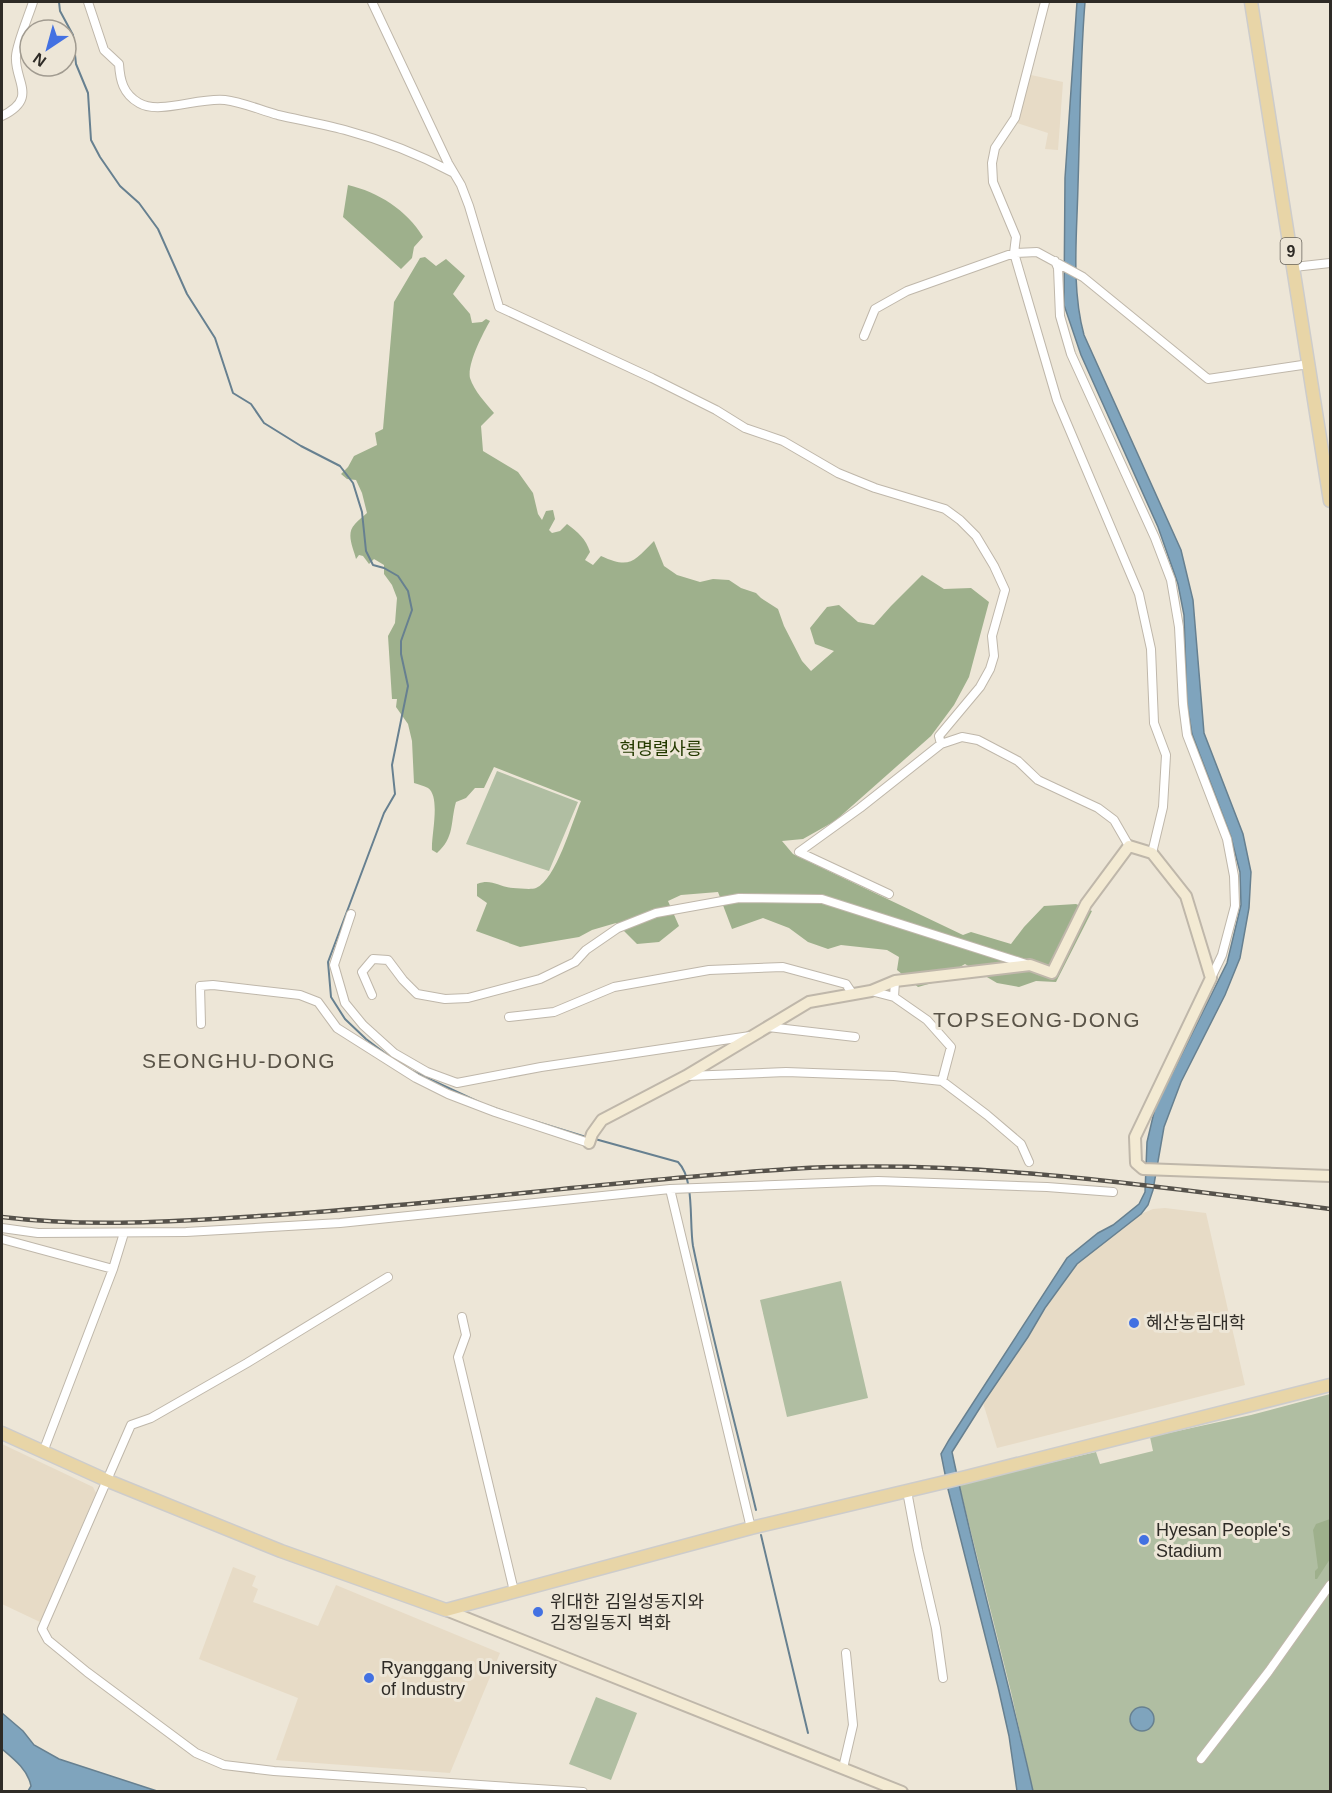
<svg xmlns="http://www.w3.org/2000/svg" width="1332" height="1793" font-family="Helvetica,'Noto Sans KR',sans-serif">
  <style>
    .built { fill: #e7dbc6 }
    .green { fill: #b0bea2 }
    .forest { fill: #9eb08c }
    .water { fill: #7fa4bd; stroke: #678090; stroke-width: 1.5 }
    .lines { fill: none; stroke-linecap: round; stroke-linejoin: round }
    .stream { stroke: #678090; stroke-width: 2 }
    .street-casing { stroke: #bfb7aa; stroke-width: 10 }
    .secondary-casing { stroke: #bfb7aa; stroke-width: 14 }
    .primary-casing { stroke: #cdcccb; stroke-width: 15 }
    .street { stroke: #fff; stroke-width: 8 }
    .secondary { stroke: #f3ead3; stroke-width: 10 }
    .primary { stroke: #e8d5a7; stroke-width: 12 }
    .rail-casing { stroke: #56524b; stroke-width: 4.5 }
    .rail { stroke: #ede6d7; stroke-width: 2; stroke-dasharray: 7; stroke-linecap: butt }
    .poi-dot { fill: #4371e2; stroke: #ede6d7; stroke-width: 2 }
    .labels { text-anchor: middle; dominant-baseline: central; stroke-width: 6; stroke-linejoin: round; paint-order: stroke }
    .shield { fill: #ede6d7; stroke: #67635b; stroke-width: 1.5 }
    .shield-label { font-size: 16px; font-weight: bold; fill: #2e2b26 }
    .park-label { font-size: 18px; fill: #243a00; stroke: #ede6d7 }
    .poi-label { font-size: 18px; fill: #2e2b26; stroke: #ede6d7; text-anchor: start }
    .quarter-label { font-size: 21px; letter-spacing: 1.5px; fill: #5a5448; stroke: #ede6d7 }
  </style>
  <rect width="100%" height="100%" fill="#ede6d7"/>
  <path class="built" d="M1031,75L1063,82L1058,150L1045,149L1048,133L1017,123Z
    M1165,1208L1206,1213L1245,1385L997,1448L983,1403L1028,1337L1062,1283L1077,1264L1141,1214L1153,1209Z
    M2,1444L93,1487L96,1493L40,1622L2,1604Z
    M233,1567L256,1576L252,1586L258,1589L253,1602L318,1626L336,1585L500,1653L450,1773L276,1760L298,1698L199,1659Z"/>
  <path class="green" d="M497,771L578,802L549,871L466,844Z
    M841,1281L868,1398L787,1417L760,1300Z
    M1330,1394V1791H1033L1011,1692L959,1484L1096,1452L1100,1464L1153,1451L1150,1437L1251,1415Z
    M596,1697L637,1713L611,1780L569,1764Z"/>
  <path class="forest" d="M348,185C378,192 407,210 423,237L414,247L412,258L401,269L343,217Z
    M425,257L436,266L446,259L465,276L453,294L470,314L472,323L482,322L486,319L490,321C483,333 467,364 470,378C474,391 486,403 494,413L481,426L483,451L518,472L533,493L538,514L542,520L546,511L553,510L555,519L549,530L552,533L560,531L567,524C578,532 586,539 590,552L585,560L593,565L601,556C630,569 633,562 654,541L664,566L677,575L700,582L713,579L729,580L741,588L756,593L761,598L778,609L784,626L802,661L811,671L834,651L815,644L810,628L827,607L839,605L858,622L874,625L891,606L922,575L944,589L971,588L989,602L969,677L954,705L931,736L835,821L803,839L782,841L793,854L963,935L971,932L1011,944L1024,927L1044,906L1076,904L1092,911L1056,982L1036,981L1019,987L997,983L965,964L932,983L918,987L897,970L899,957L887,950L841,945L828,949L808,942L789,928L763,918L732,929L718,892L681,895L668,901L679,926L659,942L637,944L616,923L592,930L579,937L520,947L476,931L487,903L477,896V884C492,878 498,887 513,888C520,888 530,890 536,888C556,880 572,822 581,801L494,767L484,788H475L466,798L456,802C450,823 455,837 437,853L432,850C431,836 441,797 428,788C424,786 418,784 414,783L412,741L408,724L396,707L397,699H392L388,636L395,623L397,598L392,585L384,574V565L374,559L369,564L363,556L359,555L356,559C354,549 345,534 355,524C358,520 363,517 367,513L362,493L356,480L347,479L341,474L348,467L354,456L377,445L375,433L383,429L394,302L420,258Z
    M1330,1519V1559L1317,1579H1315V1571L1318,1568L1313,1530L1316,1524Z"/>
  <path class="water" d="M1077,2H1085C1080,63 1080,124 1078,185C1077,234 1071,287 1084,335L1181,550L1193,600L1204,733L1243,834L1251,872L1249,908L1240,958L1225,995L1181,1082L1164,1127L1153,1190L1148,1205L1141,1214L1077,1264L1045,1308L1028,1337L983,1403L952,1452C976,1566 1008,1678 1033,1791H1017L1009,1736L998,1687L948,1489L941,1454L949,1440L1067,1258L1098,1233L1113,1225L1139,1204L1145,1192L1147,1142L1155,1108L1227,963L1241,905L1240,872L1231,837L1192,734L1187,703L1184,615L1178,584L1158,527L1081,355L1064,305L1065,178Z
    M1130 1719a12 12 0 1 1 24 0a12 12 0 1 1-24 0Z
    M2,1713L23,1731L34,1745L59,1759L157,1791H28L31,1786C28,1770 14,1759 2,1749Z"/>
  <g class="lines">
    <path class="stream" d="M59,2L60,11L73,35L76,64L88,93L91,140L100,157L120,186L139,203L158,229L187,294L215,338L233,393L251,404L264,423L301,446L340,466L353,483L362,512L366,551L373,565L384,568L398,576L408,591L412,610L401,641V654L408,686L392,765L395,794L384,813L328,962L331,997L345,1019L366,1039L390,1057L412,1071L481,1103
      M486,1105L512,1114
      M531,1120L586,1137
      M595,1139L678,1162C695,1179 689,1222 693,1246C711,1334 735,1422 756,1510
      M761,1535L808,1733"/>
    <defs>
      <path id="street" d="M88,2L104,50L119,64C120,80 123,94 139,103C159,115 199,97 225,100C242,102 260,110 278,115C300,120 323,124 345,130C382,140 418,154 452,172
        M372,2L448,163L461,185L469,206L499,307L652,378L716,410L745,428L783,441L838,473L875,488L945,509L960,520L976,536L994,566L1005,590L992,636L994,656L990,669L980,687L939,736L941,744
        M1045,2L1015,118L995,148L992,163L993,182L1016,237L1014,253L1057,400L1139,594L1151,649L1154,723L1166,755L1163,807L1152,853
        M2,116C39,98 14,81 16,56C17,43 29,15 33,2
        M1055,261L1058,268L1060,316L1071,354L1155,538L1171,580L1179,627L1183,704L1187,735L1227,839L1234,876L1235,906L1222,955L1211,978
        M1294,267L1330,263
        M864,336L875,309L907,291L1014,253L1037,252L1083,277L1208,379L1309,364
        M889,894L799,852L860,808L941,744L962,737L978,740L1018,761L1038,780L1098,808L1114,820L1129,846
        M351,914L334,965L345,1003L363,1025L394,1053L427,1072L457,1083L541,1067L750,1036
        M871,991L894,997L895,981
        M372,995L362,972L373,959L388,960L403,980L417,994L445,999L468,998L540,979L575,962L586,950L618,928L656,913L739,898L822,899L1026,964
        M894,997L927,1020L951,1047L942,1081
        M509,1017L554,1012L614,987L709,970L783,967L846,984L852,993
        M201,1024L200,986L213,985L300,995L318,1002L337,1028L416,1078L448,1094L495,1112L589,1143
        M768,1027L855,1037
        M687,1076L786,1072L894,1076L942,1081L987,1115L1021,1144L1029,1162
        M670,1189L878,1181L1047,1187L1113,1192
        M2,1228L38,1233L186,1232L340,1223L670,1189L751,1528
        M2,1239L113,1269
        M388,1277L247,1363L151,1418L131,1425L42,1629L48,1640L87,1672L196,1753L224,1765L274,1771L583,1792
        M462,1317L466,1335L458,1357L514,1591
        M43,1452L113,1269L124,1233
        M907,1491L918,1550L936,1628L943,1678
        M1201,1759L1269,1671L1330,1585
        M843,1768L853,1725L846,1653"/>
      <path id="secondary" d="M589,1143L592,1134L602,1120L686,1076L809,1002L871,991L895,981L1005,968L1030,965L1052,973L1086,904L1129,846L1152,853L1186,896L1211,978L1135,1137L1136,1163L1143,1169L1330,1176
        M446,1610L902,1792"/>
      <path id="primary" d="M1251,2L1330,501
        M2,1433L106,1480L281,1551L446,1610L751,1528L966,1477L1330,1385"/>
    </defs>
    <use href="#street" class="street-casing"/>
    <use href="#secondary" class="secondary-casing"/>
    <use href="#primary" class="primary-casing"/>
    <use href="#street" class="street"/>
    <use href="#secondary" class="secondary"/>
    <use href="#primary" class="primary"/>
    <defs>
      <path id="rail" d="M2,1217C92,1228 185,1221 276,1215C448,1204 618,1180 790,1169C971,1158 1151,1186 1330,1209"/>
    </defs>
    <use href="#rail" class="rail-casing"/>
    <use href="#rail" class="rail"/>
  </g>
  <g class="poi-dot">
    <circle cx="1134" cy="1323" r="6"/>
    <circle cx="1144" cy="1540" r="6"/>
    <circle cx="538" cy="1612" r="6"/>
    <circle cx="369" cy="1678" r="6"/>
  </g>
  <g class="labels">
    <rect class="shield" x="1280.5" y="238" width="21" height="26" rx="4.5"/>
    <g class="shield-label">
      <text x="1291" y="251">9</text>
    </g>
    <g class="park-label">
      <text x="661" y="749">혁명렬사릉</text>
    </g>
    <g class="poi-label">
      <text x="1146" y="1323">혜산농림대학</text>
      <text x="1156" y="1530">Hyesan People's<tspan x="1156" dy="21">Stadium</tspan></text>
      <text x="550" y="1602">위대한 김일성동지와<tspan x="550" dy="21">김정일동지 벽화</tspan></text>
      <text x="381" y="1668">Ryanggang University<tspan x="381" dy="21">of Industry</tspan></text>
    </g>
    <g class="quarter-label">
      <text x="1037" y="1019">TOPSEONG-DONG</text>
      <text x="239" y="1060">SEONGHU-DONG</text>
    </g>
  </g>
  <rect width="1332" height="1793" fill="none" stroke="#2e2b26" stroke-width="6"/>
  <g transform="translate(48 48) rotate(216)"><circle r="28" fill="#ede6d7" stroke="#a19b90" stroke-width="1.5"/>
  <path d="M0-4.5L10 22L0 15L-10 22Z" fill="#4371e2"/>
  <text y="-9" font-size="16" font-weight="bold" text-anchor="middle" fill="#2e2b26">N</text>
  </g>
</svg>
